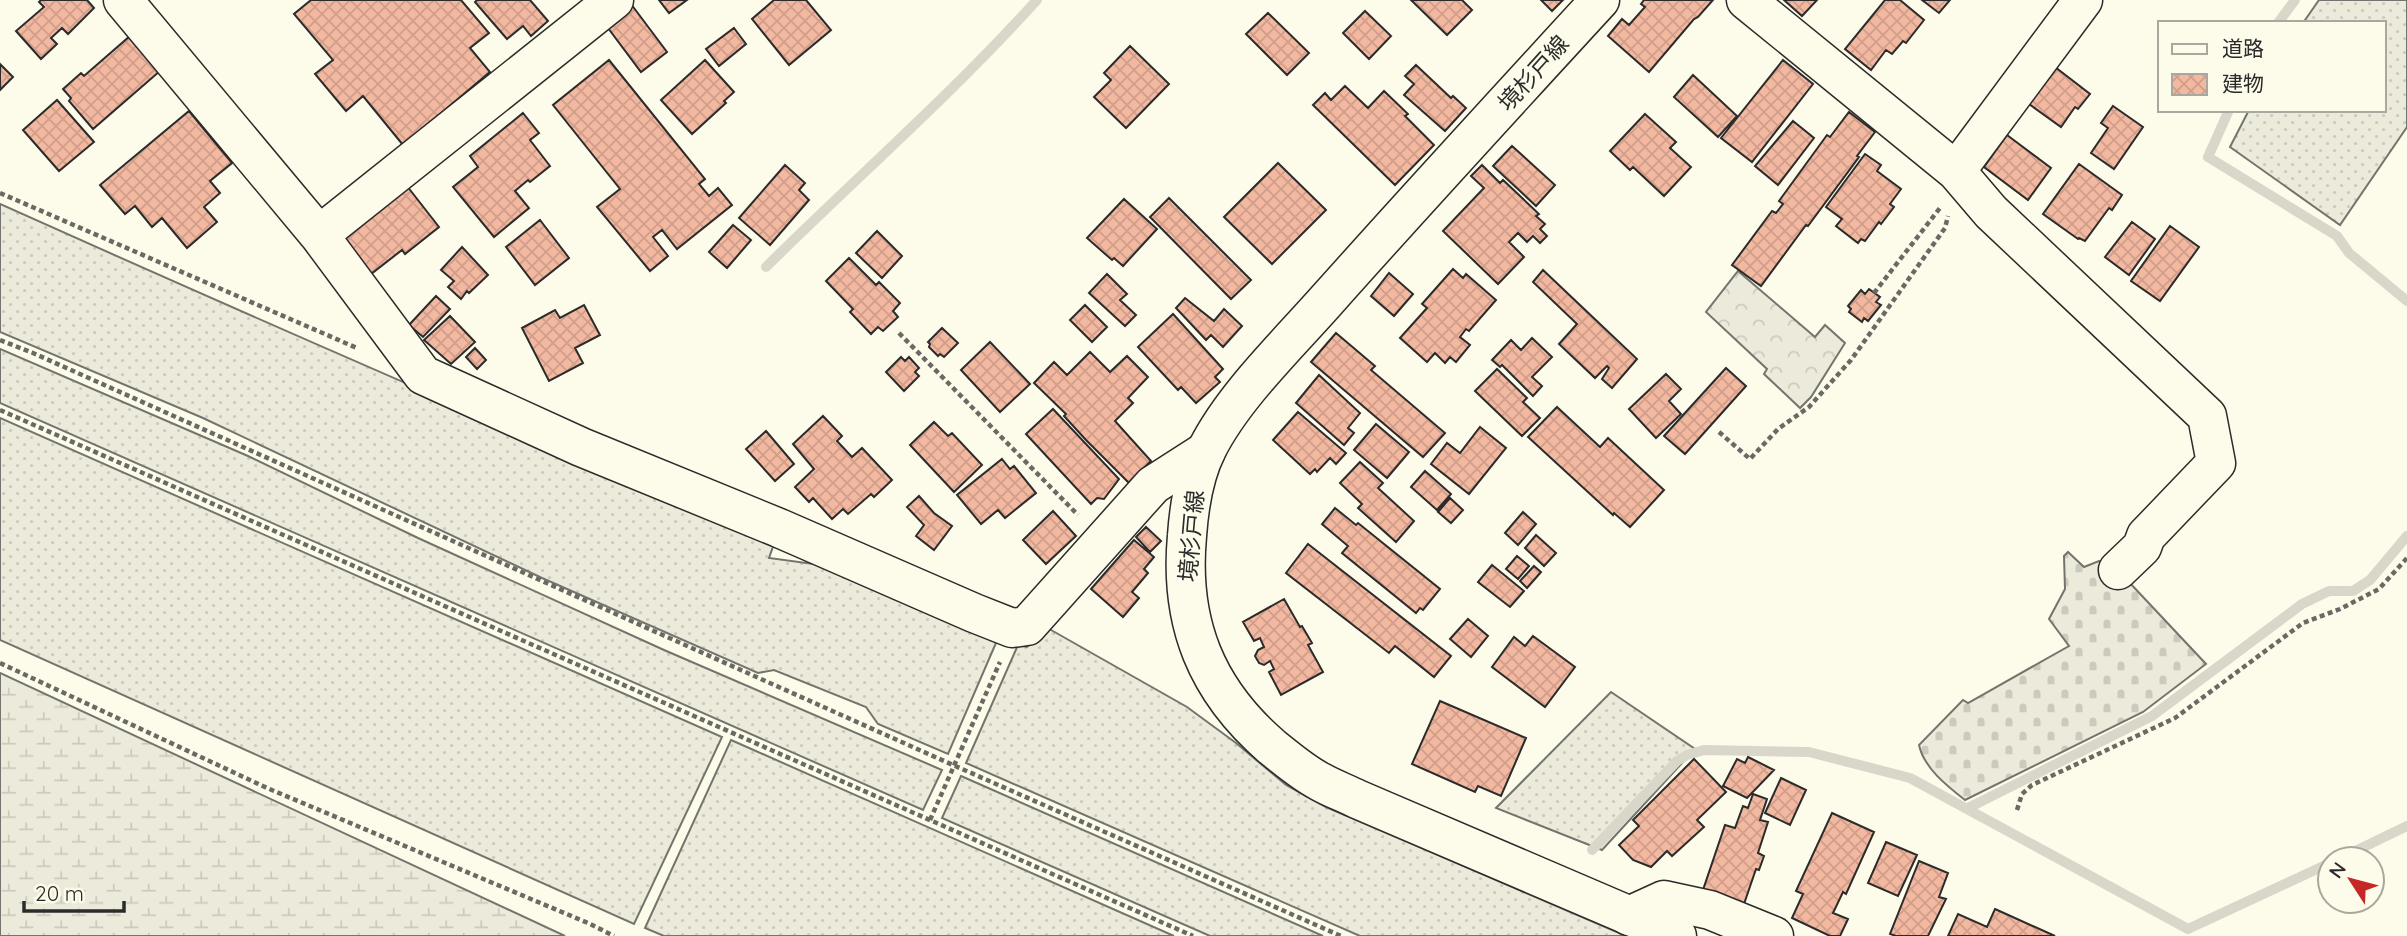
<svg xmlns="http://www.w3.org/2000/svg" width="2407" height="936" font-family="Quicksand,'Noto Sans JP',sans-serif">
  <style>
    .grass { fill: url(#grass-dots); stroke: #74746e; stroke-width: 2 }
    .forest { fill: url(#forest-crowns); stroke: #74746e; stroke-width: 2 }
    .wetland { fill: url(#wetland-marsh); stroke: #74746e; stroke-width: 2 }
    .cemetery { fill: url(#cemetery-stones); stroke: #74746e; stroke-width: 2 }
    .lines { fill: none; stroke-linecap: round; stroke-linejoin: round }
    .stream { stroke: #d8d7c9; stroke-width: 10 }
    .building { fill: url(#building-cross-hatch); stroke: #2b2b2b; stroke-width: 2 }
    .minor-casing { stroke: #2b2b2b; stroke-width: 41 }
    .major-casing { stroke: #2b2b2b; stroke-width: 41 }
    .path { stroke: #6a6964; stroke-width: 4.5; stroke-dasharray: 5 3.5; stroke-linecap: butt }
    .minor { stroke: #fdfbea; stroke-width: 38 }
    .major { stroke: #fdfbea; stroke-width: 38 }
    .labels { text-anchor: middle; dominant-baseline: central; stroke-width: 5; stroke-linejoin: round; paint-order: stroke }
    .street-label { font-size: 23px; fill: #2b2b2b; stroke: #fdfbea }
  </style>
  <defs>
    <pattern id="grass-dots" width="8" height="8" patternUnits="userSpaceOnUse" patternTransform="scale(1.75)"><rect width="8" height="8" fill="#ecebdb"/><path d="M2 2h.1M6 6h.1" fill="none" stroke="#cbcabc" stroke-width="1.8" stroke-linecap="round"/></pattern>
    <pattern id="forest-crowns" width="20" height="18" patternUnits="userSpaceOnUse" patternTransform="scale(1.75)"><rect width="20" height="18" fill="#ecebdb"/><path d="M2 6a3 3 0 1 1 6 0M12 15a3 3 0 1 1 6 0" fill="none" stroke="#cbcabc"/></pattern>
    <pattern id="wetland-marsh" width="20" height="14" patternUnits="userSpaceOnUse" patternTransform="scale(1.75)"><rect width="20" height="14" fill="#ecebdb"/><path d="M1 5h8M5 5V1M11 12h8M15 12V8" fill="none" stroke="#cbcabc"/></pattern>
    <pattern id="cemetery-stones" width="16" height="16" patternUnits="userSpaceOnUse" patternTransform="scale(1.75)"><rect width="16" height="16" fill="#ecebdb"/><path d="M2 7V4a2 2 0 0 1 4 0v3zM10 15v-3a2 2 0 0 1 4 0v3z" fill="#cbcabc"/></pattern>
    <pattern id="building-cross-hatch" width="8" height="8" patternUnits="userSpaceOnUse" patternTransform="scale(1.75)"><rect width="8" height="8" fill="#f2b8a0"/><path d="M0 0l8 8M0 8l8-8" fill="none" stroke="#d09e8a"/></pattern>
  </defs>
  <rect width="100%" height="100%" fill="#fdfbea"/>
  <path class="grass" d="M2319,0H2407V127L2340,225L2230,147L2249,110H2384V23H2303Z
    M0,204C257,319 515,432 775,541L769,558L843,568L999,636L948,754L878,724L866,707L774,670L758,673L542,578L203,418L0,332Z
    M0,349L248,456L418,538L664,650L942,770L923,810L0,403Z
    M0,418L722,737L634,924L0,640Z
    M1044,626L1187,707L1236,743L1286,785L1326,807L1626,936H1360L966,763L1018,645L1027,647Z
    M1611,692L1695,749L1602,850L1496,808Z
    M731,740L1174,936H664L645,928Z
    M961,776L1323,936H1210L942,818Z"/>
  <path class="forest" d="M1738,271L1815,337L1825,325L1845,343L1811,397L1800,408L1764,374L1767,369L1706,312Z"/>
  <path class="wetland" d="M0,673L565,936H0Z"/>
  <path class="cemetery" d="M2068,552L2084,567L2099,561L2112,564L2206,664L2143,712L1965,800C1947,786 1924,768 1919,745L1963,700L1968,703L2069,646L2049,619L2065,589L2064,556Z"/>
  <g class="lines">
    <path class="stream" d="M2278,23L2295,0
      M2229,110L2208,157L2337,236L2349,253L2407,301
      M766,267C856,178 952,94 1037,0
      M1968,808L2152,716L2302,604L2329,591H2353L2370,580L2407,536
      M1592,850L1677,761L1687,755L1704,750L1809,752L1910,778L2188,929L2330,863
      M2339,859L2407,826"/>
  </g>
  <path class="building" d="M41,0H87L94,8L68,34L62,28L51,38L57,44L41,59L16,31L44,7L39,2Z
    M311,0H461L489,33L470,48L490,72L403,145L363,96L346,111L315,74L333,60L294,14Z
    M477,0H530L548,21L531,36L523,26L507,39L475,2Z
    M659,0H687L669,13Z
    M774,0H806L831,30L789,65L752,19Z
    M1411,0H1462L1472,10L1447,35Z
    M1541,0H1563L1552,11Z
    M1644,0H1713L1698,17L1694,19L1649,72L1608,36L1622,19L1629,25L1645,7L1641,4Z
    M1784,0H1817L1802,16Z
    M1885,0H1900L1924,20L1906,43L1903,41L1892,54L1886,50L1871,70L1845,49Z
    M1922,0H1950L1939,13Z
    M631,4L667,52L641,72L605,24Z
    M1365,11L1391,36L1369,59L1343,33Z
    M1268,13L1309,53L1287,75L1246,34Z
    M734,28L746,44L719,66L706,49Z
    M130,36L160,71L93,129L69,101L71,98L63,89L81,73L84,76Z
    M1130,46L1169,84L1126,128L1094,97L1111,80L1104,73Z
    M609,60L705,179L699,184L709,196L718,188L732,205L677,249L662,230L653,237L668,256L650,271L597,207L620,189L553,105Z
    M705,60L734,92L724,101L726,103L692,134L661,100Z
    M1783,60L1813,84L1752,162L1721,138Z
    M0,64L13,77L0,90Z
    M1416,65L1451,98L1453,96L1466,108L1445,131L1404,95L1414,84L1405,76Z
    M2055,67L2090,94L2078,109L2075,107L2061,127L2029,104Z
    M1693,75L1737,116L1718,137L1674,97Z
    M1345,86L1368,108L1384,91L1408,114L1405,116L1434,145L1395,185L1313,105L1325,93L1331,100Z
    M57,100L94,142L59,171L23,130Z
    M2113,106L2143,127L2114,169L2091,153L2108,128L2101,123Z
    M189,111L232,163L210,181L220,193L204,207L217,222L187,248L162,218L152,227L135,206L125,214L100,185Z
    M1849,112L1875,132L1857,156L1859,157L1808,226L1806,225L1761,286L1732,265L1772,211L1776,213L1783,204L1779,201L1827,135L1830,137Z
    M523,113L539,133L530,140L550,166L530,182L528,180L515,191L529,208L494,237L453,187L478,167L470,156Z
    M1645,114L1676,142L1670,148L1691,167L1664,196L1633,167L1630,170L1610,151Z
    M1793,121L1814,138L1778,185L1755,166Z
    M2007,135L2051,168L2028,200L1984,167Z
    M1512,146L1555,185L1536,206L1493,166Z
    M1865,154L1881,165L1877,171L1901,189L1890,204L1894,207L1881,224L1879,222L1865,241L1861,239L1858,243L1836,226L1842,219L1826,207Z
    M1278,163L1326,210L1272,264L1224,217Z
    M2079,164L2122,195L2112,210L2109,208L2085,241L2079,238L2078,239L2043,214Z
    M785,165L805,183L799,190L809,200L770,245L739,218Z
    M1482,165L1500,183L1503,180L1539,214L1536,216L1545,224L1540,229L1547,236L1540,243L1533,236L1527,242L1518,233L1509,242L1524,257L1498,284L1443,231L1484,188L1471,176Z
    M407,186L439,227L405,254L402,250L371,274L342,237Z
    M1169,198L1251,280L1231,299L1150,217Z
    M1124,199L1157,229L1123,266L1114,258L1112,260L1087,238Z
    M540,220L569,258L535,285L506,247Z
    M2132,222L2155,239L2129,275L2105,257Z
    M733,225L751,240L727,268L709,252Z
    M2170,226L2199,247L2160,301L2131,281Z
    M877,231L902,256L882,278L856,253Z
    M462,247L488,275L469,293L467,291L461,299L448,287L454,281L441,270Z
    M849,258L876,285L879,282L900,303L893,311L898,317L883,331L878,327L871,334L850,312L853,309L826,281Z
    M1453,269L1463,278L1466,274L1496,300L1469,331L1466,329L1460,337L1470,345L1456,362L1450,357L1445,363L1435,353L1427,362L1400,338L1427,308L1422,304Z
    M1543,270L1637,359L1612,388L1602,379L1609,368L1607,366L1595,378L1559,344L1577,324L1533,282Z
    M1389,273L1413,294L1394,316L1371,296Z
    M1107,274L1127,294L1120,300L1136,315L1125,326L1089,293Z
    M1869,289L1880,297L1876,302L1881,305L1868,321L1864,318L1862,322L1849,312L1851,309L1848,306L1861,290L1865,294Z
    M436,296L450,309L423,337L409,325Z
    M1185,298L1214,321L1224,309L1242,326L1223,347L1211,335L1206,340L1176,308Z
    M584,305L600,335L575,348L583,363L549,381L522,328L555,310L560,318Z
    M1085,305L1107,327L1092,342L1070,320Z
    M1173,314L1223,369L1215,377L1220,382L1196,403L1181,387L1178,390L1138,347Z
    M450,316L475,342L451,364L424,340Z
    M942,328L958,343L944,357L940,354L938,356L929,347L930,344L928,342Z
    M1336,333L1375,366L1371,370L1445,433L1423,457L1311,362Z
    M1532,338L1552,357L1532,377L1542,386L1533,396L1502,365L1500,367L1492,360L1511,340L1521,350Z
    M990,342L1030,384L1000,412L961,370Z
    M475,348L486,360L477,369L466,357Z
    M1090,352L1110,372L1127,356L1148,377L1128,398L1133,403L1115,421L1151,461L1129,483L1086,440L1064,416L1066,414L1034,383L1054,362L1067,375Z
    M901,357L905,361L909,357L919,368L915,372L919,376L904,391L886,372Z
    M1726,368L1746,386L1685,454L1664,436Z
    M1497,369L1527,398L1523,402L1540,418L1522,436L1475,391Z
    M1666,374L1681,389L1669,401L1681,414L1656,438L1629,409Z
    M1319,375L1360,413L1348,428L1354,433L1344,445L1296,403Z
    M1557,407L1600,447L1608,438L1664,490L1630,527L1614,513L1613,515L1528,437Z
    M1053,409L1119,479L1104,499L1097,498L1091,504L1026,434Z
    M1298,412L1346,453L1336,464L1330,458L1317,472L1315,469L1310,474L1273,440Z
    M823,416L842,436L837,441L852,457L862,448L892,480L874,497L871,494L848,514L843,509L832,519L813,498L809,502L795,487L814,469L793,444Z
    M934,422L948,436L952,433L982,465L954,492L910,445Z
    M1376,424L1409,452L1387,478L1354,450Z
    M1480,427L1506,448L1469,494L1431,464L1447,443L1460,453Z
    M766,431L794,464L775,481L746,449Z
    M1002,459L1010,469L1014,466L1036,493L1005,518L998,510L981,524L957,495Z
    M1360,462L1383,483L1378,488L1414,521L1396,542L1358,508L1362,504L1340,483Z
    M1425,471L1451,494L1437,510L1411,487Z
    M919,496L934,513L952,526L934,550L916,536L924,525L907,507Z
    M1450,498L1463,510L1451,523L1438,512Z
    M1335,508L1356,525L1358,523L1440,589L1423,610L1420,608L1416,613L1342,553L1348,546L1322,524Z
    M1053,511L1076,536L1046,564L1023,540Z
    M1523,512L1536,524L1518,545L1505,533Z
    M1146,527L1161,541L1150,552L1136,537Z
    M1536,535L1556,553L1544,566L1525,548Z
    M1134,540L1154,557L1144,569L1148,573L1132,592L1139,598L1123,617L1091,589Z
    M1308,544L1451,656L1434,677L1395,646L1389,653L1286,573Z
    M1517,556L1529,566L1518,579L1506,569Z
    M1492,565L1524,591L1510,607L1478,582Z
    M1534,566L1541,572L1527,588L1520,581Z
    M1284,599L1300,627L1302,626L1312,643L1308,645L1323,672L1281,695L1269,672L1274,669L1270,661L1264,665L1259,663L1255,656L1258,650L1264,647L1260,638L1254,641L1243,622Z
    M1468,619L1488,636L1471,657L1450,639Z
    M1533,636L1575,667L1545,707L1492,667L1514,637L1525,646Z
    M1440,701L1526,738L1501,796L1478,786L1475,792L1412,764Z
    M1748,757L1774,770L1747,798L1723,786L1737,759L1745,763Z
    M1694,759L1726,792L1697,820L1704,827L1672,856L1667,851L1651,867L1633,860L1619,845L1639,826L1633,820Z
    M1781,778L1806,790L1790,825L1765,813Z
    M1753,794L1767,799L1760,820L1768,822L1758,853L1764,856L1759,870L1756,869L1744,904L1703,890L1725,825L1735,828L1743,806L1748,808Z
    M1832,813L1874,832L1846,894L1843,892L1833,913L1848,919L1840,936H1830L1792,918L1803,894L1796,891Z
    M1886,842L1917,855L1898,896L1868,883Z
    M1919,861L1948,873L1939,897L1946,899L1928,936H1896L1890,934Z
    M1995,909L2055,936H1948L1958,914L1987,927Z"/>
  <g class="lines">
    <defs>
      <path id="minor" d="M123,0L319,235L423,375L581,447L779,528L974,613L1012,628L1027,626L1153,485L1206,451
        M1746,0L1956,171L2083,0
        M1956,171L1991,212L2207,416L2216,463L2146,536L2142,547L2118,570
        M319,235L614,0
        M1629,916L1664,900L1710,910L1774,936"/>
      <path id="major" d="M1600,0C1508,100 1416,200 1326,301C1287,345 1233,397 1207,449C1194,475 1189,507 1187,536C1179,623 1206,690 1272,747C1287,759 1302,772 1319,781C1331,788 1345,793 1357,799L1677,936"/>
    </defs>
    <use href="#minor" class="minor-casing"/>
    <use href="#major" class="major-casing"/>
    <path class="path" d="M0,193L357,348
      M1874,293L1940,208
      M899,333L1078,515
      M0,340L33,353L953,765L1341,936
      M0,410L1193,936
      M1719,432L1750,459L1778,429L1809,407L1851,360L1945,228L1948,216
      M0,663L267,788L588,923L614,936
      M2017,810L2022,794L2032,785L2175,718L2303,623L2340,609L2379,589L2407,558
      M930,820L1000,662"/>
    <use href="#minor" class="minor"/>
    <use href="#major" class="major"/>
  </g>
  <g class="labels">
    <g class="street-label">
      <text transform="translate(1533 73) rotate(-48)">境杉戸線</text>
      <text transform="translate(1191 536) rotate(-85)">境杉戸線</text>
    </g>
  </g>
  <rect x="2158" y="21" width="228" height="91" fill="#fdfbea" stroke="#a9a89e" stroke-width="2"/>
  <rect x="2172" y="44" width="35" height="10" fill="#fdfbea" stroke="#a9a89e" stroke-width="2"/>
  <text x="2222" y="56" font-size="21" fill="#2b2b2b">道路</text>
  <rect x="2172" y="74" width="35" height="21" fill="url(#building-cross-hatch)" stroke="#a9a89e" stroke-width="2"/>
  <text x="2222" y="91" font-size="21" fill="#2b2b2b">建物</text>
  <g transform="translate(2351 880) rotate(306)"><circle r="33" fill="#fdfbea" stroke="#a9a89e" stroke-width="2"/>
  <path d="M0-5L12 26L0 18L-12 26Z" fill="#c62828"/>
  <text y="-10" font-size="19" font-weight="bold" text-anchor="middle" fill="#2b2b2b">N</text>
  </g>
  <path d="M24 901v10h100v-10" fill="none" stroke="#2b2b2b" stroke-width="3.5"/>
  <text x="35" y="901" font-size="21" fill="#2b2b2b" stroke="#fdfbea" stroke-width="5" paint-order="stroke">20 m</text>
</svg>
